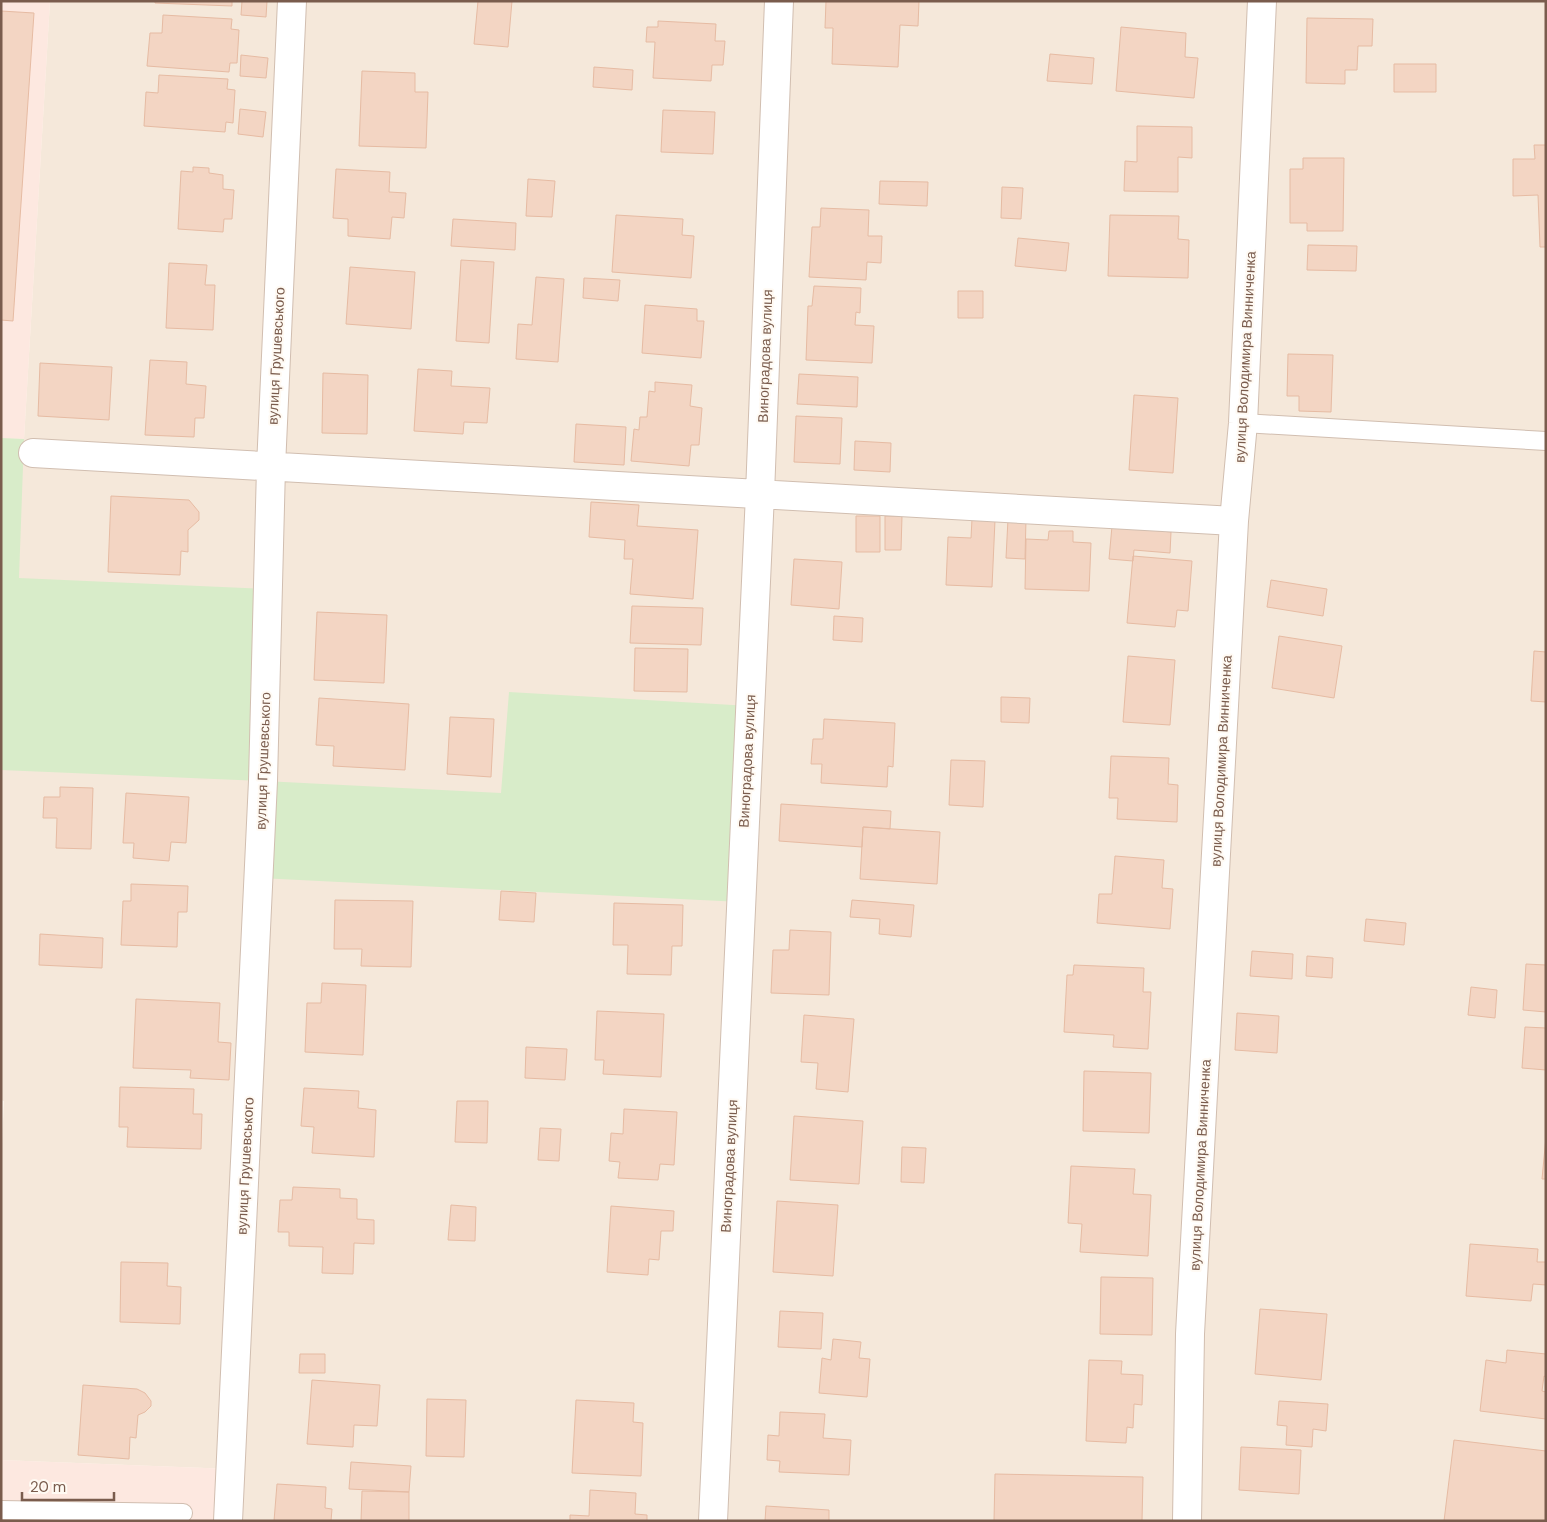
<svg xmlns="http://www.w3.org/2000/svg" width="1547" height="1522" font-family="'DM Sans',sans-serif">
  <style>
    .residential { fill: #f5e8da }
    .commercial { fill: #fde8e0 }
    .green { fill: #d8ecc9 }
    .building { fill: #f3d5c3; stroke: #e6bba3 }
    .lines { fill: none; stroke-linecap: round; stroke-linejoin: round }
    .lane-casing { stroke: #d1beb0; stroke-width: 20 }
    .street-casing { stroke: #d1beb0; stroke-width: 30 }
    .lane { stroke: #fff; stroke-width: 18 }
    .street { stroke: #fff; stroke-width: 28 }
    .labels { text-anchor: middle; dominant-baseline: central; stroke-width: 4; stroke-linejoin: round; paint-order: stroke }
    .street-label { font-size: 14px; fill: #7a5c4d; stroke: #fffaf3 }
  </style>
  <rect width="100%" height="100%" fill="#fdf6ec"/>
  <path class="residential" d="M50,1H1546V1521H228L231,1469L1,1460V1167L4,1101L1,1100V438L24,439Z"/>
  <path class="commercial" d="M1,1H50L24,439L1,438Z
    M1,1460L231,1469L228,1521H1Z"/>
  <path class="green" d="M1,438L24,439L19,578L268,589L264,781L501,793L509,692L750,706L741,902L259,878L263,781L1,770Z"/>
  <path class="building" d="M155,1H232V6L155,3Z
    M242,1H267L266,17L241,15Z
    M478,1H512L508,47L474,44Z
    M826,1H919L918,26L900,25L898,67L832,64L833,28H825Z
    M1,11L34,13L13,321L1,320Z
    M163,15L232,19L231,29L239,30L237,63H230L229,72L147,66L150,33H162Z
    M1307,18L1373,19L1372,46H1358L1357,70H1345V84L1306,83Z
    M658,21L716,24L715,41H725L723,65H712L711,81L653,78L655,42H646L647,27H658Z
    M1121,27L1186,33L1185,57L1198,58L1194,98L1116,91Z
    M1050,54L1094,58L1092,84L1047,81Z
    M241,55L268,58L266,78L240,76Z
    M1394,64H1436V92H1394Z
    M594,67L633,70L632,90L593,87Z
    M362,71L415,73V92H428L426,148L359,146Z
    M159,75L228,79L227,89L235,90L233,123L226,122L225,132L144,126L146,92L158,93Z
    M240,109L266,112L263,137L238,134Z
    M663,110L715,112L713,154L661,152Z
    M1137,126L1192,127V158L1178,157V192L1124,191L1125,161L1137,162Z
    M1534,145H1546V247H1540L1538,195L1513,196V159H1535Z
    M1303,158H1344L1343,231H1307V223H1290V169H1303Z
    M193,167L209,168V173L223,175V189L234,190L232,219H224L223,232L178,229L181,171L193,172Z
    M336,169L390,172L389,192L406,193L404,218L392,217L390,239L348,236V219L333,218Z
    M528,179L555,181L552,217L526,216Z
    M880,181L928,182L927,206L879,204Z
    M1002,187L1023,188L1021,219L1001,218Z
    M821,208L869,210L868,236H882L881,263L867,262L866,280L809,277L812,227H820Z
    M616,215L683,219L682,235L694,236L691,278L612,272Z
    M1110,215L1179,216L1178,239L1189,240L1188,278L1108,276Z
    M453,219L516,223L515,250L451,246Z
    M1018,238L1069,243L1066,271L1015,266Z
    M1308,245L1357,246L1356,271L1307,270Z
    M461,260L494,262L489,343L456,341Z
    M169,263L207,265L205,285H215L213,330L166,328Z
    M350,267L415,272L411,329L346,324Z
    M536,277L564,279L558,362L516,359L518,324L532,325Z
    M584,278L620,280L618,301L583,298Z
    M814,286L861,288L860,313L856,312L855,325L874,326L872,363L806,360L808,306H812Z
    M958,291H983V318H958Z
    M645,305L697,309V321H704L701,358L642,353Z
    M1288,354L1333,355L1331,412L1299,411V396H1287Z
    M150,360L187,362L186,384L206,386L204,418H195L194,437L145,435Z
    M40,363L112,367L109,420L38,416Z
    M418,369L452,371L451,386L490,388L487,423L464,422L463,434L414,431Z
    M323,373L368,375L367,434L322,433Z
    M799,374L858,377L857,407L797,404Z
    M655,382L692,385L690,406L702,408L699,445H691L689,466L631,461L634,429L639,430L640,417H647L649,391L655,392Z
    M1134,395L1178,398L1173,473L1129,470Z
    M796,416L842,418L840,464L794,462Z
    M576,424L626,427L624,465L574,462Z
    M855,441L891,443L890,472L854,470Z
    M111,496L189,500L199,512V520L188,530V552L181,551L180,575L108,572Z
    M591,502L639,505L637,526L698,530L693,599L630,594L633,559H624L625,540L589,537Z
    M856,516H880V552H856Z
    M885,516H902L901,550H885Z
    M972,519L995,520L992,587L946,585L948,537L971,538Z
    M1008,519H1026L1025,559L1006,558Z
    M1112,526L1171,532L1170,553L1134,550L1133,561L1109,559Z
    M1049,531H1073V542L1091,543L1089,591L1025,589L1026,539L1048,540Z
    M1133,556L1192,561L1188,611L1177,610L1175,627L1127,623Z
    M794,559L842,562L839,609L791,605Z
    M1271,580L1327,589L1323,616L1267,607Z
    M632,606L703,608L701,645L630,643Z
    M317,612L387,615L384,683L314,680Z
    M834,616L863,618L862,642L833,640Z
    M1279,636L1342,646L1334,698L1272,688Z
    M635,648L688,649L687,692L634,691Z
    M1534,651L1546,652V702L1531,701Z
    M1128,656L1175,660L1170,725L1123,722Z
    M1001,697L1030,698L1029,723L1001,722Z
    M319,698L409,704L405,770L333,766L334,746L316,745Z
    M450,717L494,719L491,777L447,774Z
    M824,719L895,723L893,767L888,766L887,787L821,783L822,764H811L813,739H823Z
    M1111,756L1169,758L1168,784L1178,785L1177,822L1117,819L1118,798H1109Z
    M951,760L985,761L983,807L949,805Z
    M60,787L93,788L91,849L56,848L57,818H43L44,797H60Z
    M126,793L189,797L186,843L171,842L169,861L133,858L134,843H123Z
    M781,804L891,811L890,829L863,827L862,847L779,841Z
    M863,827L940,832L937,884L860,879Z
    M1115,856L1164,860L1162,888L1173,889L1170,929L1097,923L1099,894H1112Z
    M131,884L188,886L187,912H178L177,947L121,945L123,901H131Z
    M501,891L536,893L534,922L499,920Z
    M335,900L413,901L411,967L361,966L362,949H334Z
    M852,900L914,905L911,937L879,934L880,919L850,917Z
    M614,903L683,905L682,946H672L671,975L627,974L628,945H613Z
    M1366,919L1406,923L1404,945L1364,941Z
    M790,930L831,932L829,995L771,993L773,950H789Z
    M40,934L103,938L102,968L39,965Z
    M1252,951L1293,954L1292,979L1250,976Z
    M1307,956L1333,958L1332,978L1306,976Z
    M1526,964L1546,965V1012L1523,1010Z
    M1074,965L1144,968L1143,992H1151L1148,1049L1113,1047L1114,1035L1064,1032L1067,975H1073Z
    M322,983L366,985L363,1055L305,1052L307,1003H321Z
    M1471,987L1497,990L1495,1018L1468,1015Z
    M136,999L220,1003L218,1042L231,1043L229,1080L190,1078L191,1070L133,1068Z
    M597,1011L664,1014L661,1077L603,1074L604,1060H595Z
    M1237,1013L1279,1016L1277,1053L1235,1050Z
    M804,1015L854,1019L848,1092L816,1089L818,1063L801,1062Z
    M1525,1027L1546,1028V1070L1522,1068Z
    M526,1047L567,1049L565,1080L525,1078Z
    M1084,1071L1151,1073L1149,1133L1083,1131Z
    M120,1087L194,1089L193,1114H202L201,1149L127,1147L128,1127H119Z
    M304,1088L359,1091L358,1108L376,1110L374,1157L312,1153L314,1127L301,1126Z
    M457,1101H488L487,1143L455,1142Z
    M624,1109L677,1112L674,1165L660,1164L658,1180L618,1178L620,1162L609,1161L611,1133L623,1134Z
    M794,1116L863,1121L859,1184L790,1180Z
    M540,1128L561,1129L559,1161L538,1160Z
    M1546,1137V1179H1542Z
    M902,1147L926,1148L924,1183L901,1182Z
    M1071,1166L1135,1169L1133,1194L1151,1195L1148,1256L1080,1252L1082,1224L1068,1223Z
    M293,1187L340,1189V1198L357,1199V1219L374,1220V1244L354,1243L353,1274L322,1273L323,1247L289,1246V1232H278L280,1200H292Z
    M777,1201L838,1205L833,1276L773,1272Z
    M451,1205L476,1207L475,1241L448,1240Z
    M611,1206L674,1211L673,1231H661L659,1260L649,1259L648,1275L607,1272Z
    M1470,1244L1538,1249L1537,1262H1546V1285L1533,1284L1531,1301L1466,1296Z
    M121,1262L168,1263L167,1286L181,1287L180,1324L120,1322Z
    M1101,1277L1153,1278L1152,1335L1100,1334Z
    M1260,1309L1327,1314L1321,1380L1255,1374Z
    M780,1311L823,1313L821,1349L778,1347Z
    M833,1339L861,1342L859,1358L870,1359L867,1397L819,1393L822,1358L831,1360Z
    M1507,1350L1546,1354V1377L1544,1376L1542,1391L1546,1392V1419L1480,1411L1486,1360L1506,1363Z
    M300,1354H325V1373H299Z
    M1089,1360L1122,1361L1121,1374L1143,1375L1142,1405L1134,1404L1133,1428L1127,1427L1126,1443L1086,1441Z
    M312,1380L380,1385L377,1426L354,1425L353,1447L307,1444Z
    M83,1385L137,1389L145,1393L151,1401V1406L145,1412L138,1415L136,1438L130,1437L129,1459L78,1455Z
    M427,1399L466,1400L464,1457L426,1456Z
    M576,1400L634,1403L633,1422L643,1423L641,1476L572,1473Z
    M1279,1401L1328,1404L1326,1431L1313,1429L1312,1447L1286,1445L1287,1426L1277,1425Z
    M780,1412L825,1414L823,1438L851,1440L849,1475L779,1472L780,1461L767,1460L768,1435L779,1436Z
    M1454,1440L1546,1451V1521H1444Z
    M1241,1447L1301,1450L1299,1494L1239,1490Z
    M351,1462L411,1466L409,1492L349,1489Z
    M995,1474L1143,1477L1142,1521H994Z
    M277,1484L326,1487L325,1508L332,1509L331,1521H274Z
    M590,1490L636,1493L635,1514L647,1515V1521H570V1515L589,1516Z
    M362,1491L409,1492V1521H361Z
    M766,1506L829,1510V1521H765Z"/>
  <g class="lines">
    <defs>
      <path id="lane" d="M1243,423L1546,441
        M1,1510L183,1513"/>
      <path id="street" d="M33,453L1234,521
        M228,1521L263,781L271,467L292,1
        M713,1521L760,494L779,1
        M1187,1521L1190,1334L1234,521L1243,423L1262,1"/>
    </defs>
    <use href="#lane" class="lane-casing"/>
    <use href="#street" class="street-casing"/>
    <use href="#lane" class="lane"/>
    <use href="#street" class="street"/>
  </g>
  <g class="labels">
    <g class="street-label">
      <text transform="translate(276 356) rotate(-87)">вулиця Грушевського</text>
      <text transform="translate(765 356) rotate(-88)">Виноградова вулиця</text>
      <text transform="translate(1245 357) rotate(-87)">вулиця Володимира Винниченка</text>
      <text transform="translate(263 761) rotate(-88)">вулиця Грушевського</text>
      <text transform="translate(747 761) rotate(-87)">Виноградова вулиця</text>
      <text transform="translate(1221 761) rotate(-87)">вулиця Володимира Винниченка</text>
      <text transform="translate(1200 1165) rotate(-87)">вулиця Володимира Винниченка</text>
      <text transform="translate(245 1166) rotate(-87)">вулиця Грушевського</text>
      <text transform="translate(729 1166) rotate(-87)">Виноградова вулиця</text>
    </g>
  </g>
  <rect width="1547" height="1522" fill="none" stroke="#7a5c4d" stroke-width="5"/>
  <path d="M22 1492v8h92v-8" fill="none" stroke="#7a5c4d" stroke-width="2.5"/>
  <text x="30" y="1492" font-size="15" fill="#7a5c4d" stroke="#fffaf3" stroke-width="4" paint-order="stroke">20 m</text>
</svg>
